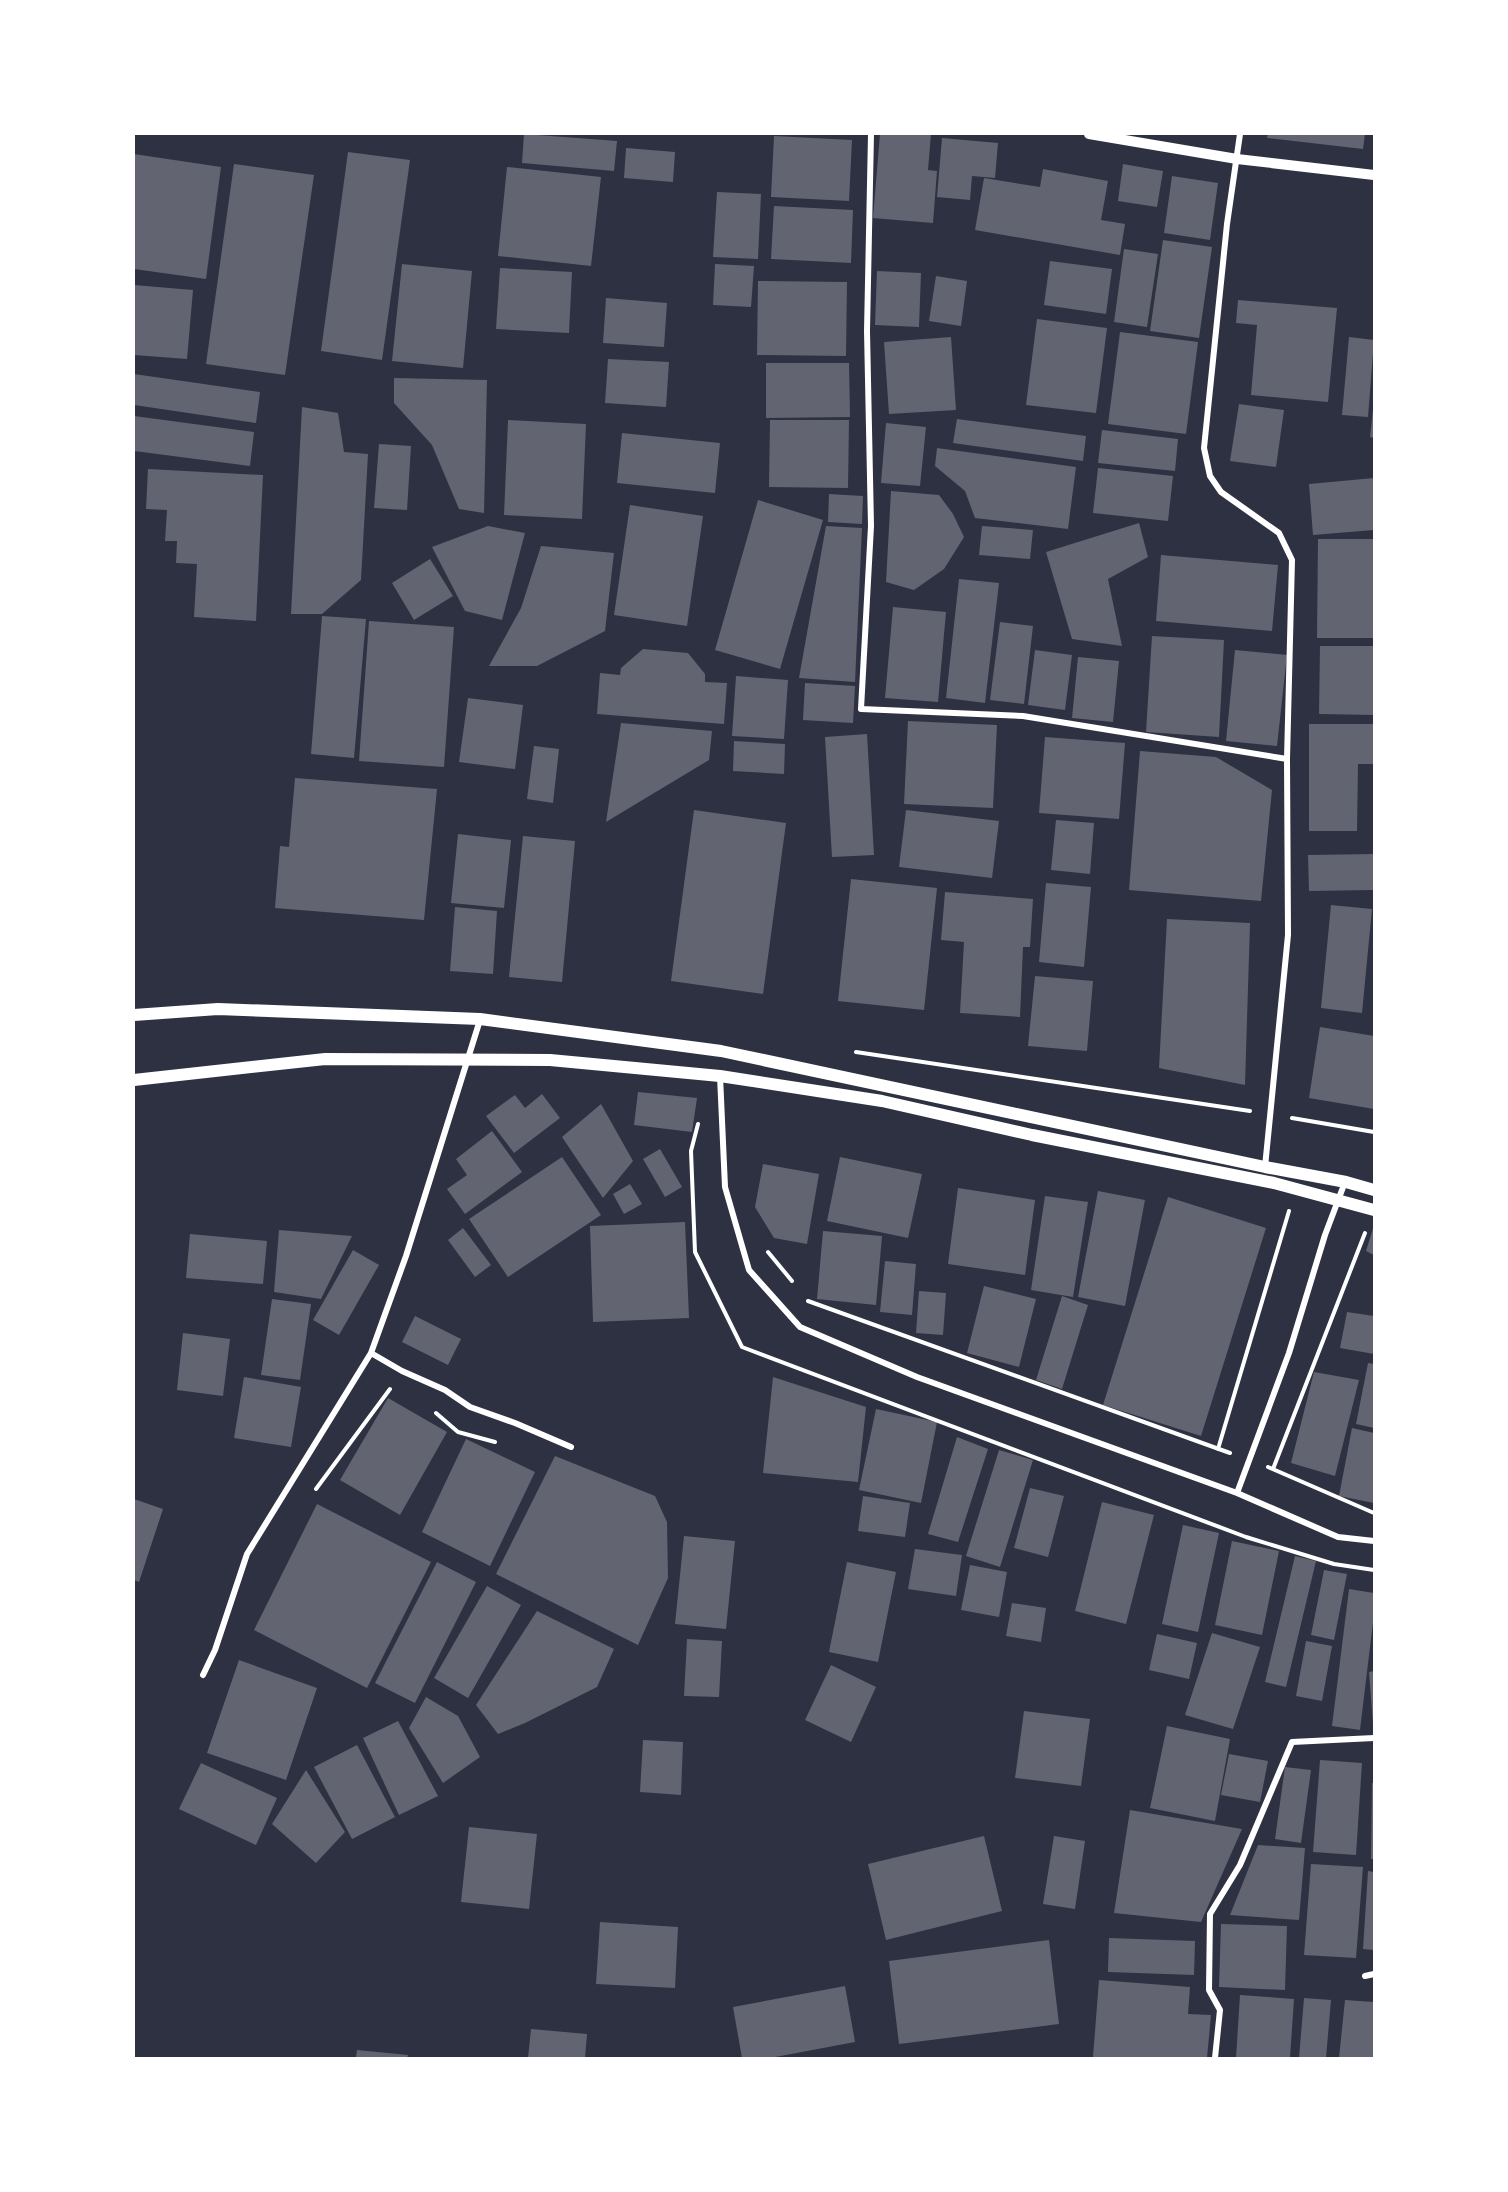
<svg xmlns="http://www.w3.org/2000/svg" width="1508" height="2192" font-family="Manrope,sans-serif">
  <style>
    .building { fill: #626471 }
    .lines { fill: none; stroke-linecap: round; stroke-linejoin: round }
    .path { stroke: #fff; stroke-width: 4 }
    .minor { stroke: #fff; stroke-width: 6 }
    .tertiary { stroke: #fff; stroke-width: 10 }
    .secondary { stroke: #fff; stroke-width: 12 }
  </style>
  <rect width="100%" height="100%" fill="#2d3142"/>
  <path class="building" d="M524,134L617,141L614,171L522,163Z
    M880,134H931L928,170L937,171L933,223L873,218Z
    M1268,134H1365L1363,149L1267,138Z
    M774,136L852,140L849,201L771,197Z
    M942,138L998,143L995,178L972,176L970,200L937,197Z
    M626,148L675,152L673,182L624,178Z
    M348,152L410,160L382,360L321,351Z
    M134,154L221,167L206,279L134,269Z
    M234,164L314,175L285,375L206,364Z
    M1123,164L1163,171L1157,207L1118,201Z
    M507,167L601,177L591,266L498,256Z
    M1043,169L1108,181L1101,220L1125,224L1120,255L975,230L984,178L1040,187Z
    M1172,176L1218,183L1210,240L1164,233Z
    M717,192L761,194L758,259L713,257Z
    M774,206L853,210L851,263L771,259Z
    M1163,240L1212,247L1199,338L1150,331Z
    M1124,249L1158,254L1147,327L1114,322Z
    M1050,261L1112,269L1106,314L1044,305Z
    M402,264L472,271L463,368L392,361Z
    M715,264L754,266L751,307L713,305Z
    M500,268L572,272L569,333L496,329Z
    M877,271L921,273L919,327L875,325Z
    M936,276L967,281L961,326L929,321Z
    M758,281L847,282L846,356L757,355Z
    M134,285L193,290L187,359L134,355Z
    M606,298L667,303L664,347L603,343Z
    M1238,300L1337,308L1328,402L1251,395L1257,325L1236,323Z
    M1037,319L1107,328L1096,413L1026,405Z
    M1120,332L1198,342L1186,434L1108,424Z
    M951,337L956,410L889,414L884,342Z
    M1349,337L1374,340L1368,417L1342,415Z
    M608,359L669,362L666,407L605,403Z
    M766,363H849L850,417L766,418Z
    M134,374L260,392L256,423L134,405Z
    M394,378L487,380L484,513L459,509L432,445L394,403Z
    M1239,404L1284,410L1276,467L1230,461Z
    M302,407L338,413L344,452L368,454L361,580L322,614H291Z
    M1373,409H1374V438L1370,437Z
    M134,416L254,432L250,466L134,451Z
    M957,419L1086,436L1083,461L953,443Z
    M508,420L586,424L582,519L504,515Z
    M770,420H849L848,488L769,487Z
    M886,423L926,427L920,486L881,483Z
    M1102,430L1178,439L1175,471L1098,463Z
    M622,433L720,443L715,493L617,483Z
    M379,444L411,446L407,510L374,508Z
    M937,448L1076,467L1068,529L975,518L965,491L935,466Z
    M1098,468L1173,476L1168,521L1093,513Z
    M148,469L263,475L256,621L194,617L197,564L176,563L177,541H165L167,510L146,509Z
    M1374,478V530L1313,535L1309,484Z
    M891,491L939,495L953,514L964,537L944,569L914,590L886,582Z
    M829,494L863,496L862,524L828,522Z
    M758,500L823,520L780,669L715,650Z
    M630,505L703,516L687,626L614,615Z
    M1139,523L1148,557L1108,579L1122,646L1072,639L1046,552Z
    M488,526L525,533L502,620L465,611L432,547Z
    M826,526L862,528L855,682L799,678Z
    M982,526L1033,530L1030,559L979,555Z
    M1318,539H1374V638H1317Z
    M541,546L614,553L605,631L537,666H489L521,608Z
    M1161,555L1278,565L1272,631L1156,621Z
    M430,559L453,596L414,620L392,583Z
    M959,579L999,583L985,703L946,698Z
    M893,607L946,612L938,702L885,698Z
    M322,616L366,619L354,758L311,754Z
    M369,621L454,627L444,767L359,761Z
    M1000,622L1033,626L1024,704L990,700Z
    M1152,636L1224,640L1219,737L1146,732Z
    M1320,646H1374V715L1319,714Z
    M643,649L688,653L705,674V682L727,683L724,724L597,714L600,673L620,675L621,668Z
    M1035,650L1072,655L1065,710L1028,705Z
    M1235,650L1287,655L1277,746L1226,741Z
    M1078,657L1119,661L1113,722L1072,718Z
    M736,676L788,680L784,739L732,736Z
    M805,683L855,686L853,723L803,720Z
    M468,698L523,705L515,769L459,762Z
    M908,721L997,725L993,808L904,804Z
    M621,723L712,731L709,760L606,822Z
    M1309,724H1374V764H1358L1357,831H1309Z
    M867,734L874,855L832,857L825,737Z
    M1045,737L1125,743L1119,819L1039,813Z
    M734,741L785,744L784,774L733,771Z
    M534,746L559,749L553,803L527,799Z
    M1140,751L1216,757L1272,790L1261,901L1129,890Z
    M295,778L437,789L424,920L275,908L280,846L289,847Z
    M694,810L786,823L763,994L671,981Z
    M906,810L999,821L992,878L899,867Z
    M1056,820L1094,823L1090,874L1051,870Z
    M458,834L511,840L504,908L451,903Z
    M523,836L575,841L562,982L509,977Z
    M1374,854V890L1309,891L1308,855Z
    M851,879L937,888L924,1010L838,1001Z
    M1046,883L1091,887L1084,967L1039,962Z
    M945,892L1033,899L1030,947H1023L1020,1017L960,1013L964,942L941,940Z
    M1331,905L1372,909L1362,1013L1321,1008Z
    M455,907L497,911L493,974L450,971Z
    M1167,919L1250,923L1245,1085L1159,1068Z
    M1035,976L1093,981L1087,1051L1028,1046Z
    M1320,1027L1374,1036V1109L1309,1098Z
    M638,1092L697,1098L692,1132L634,1125Z
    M542,1094L560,1118L514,1153L486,1116L515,1095L525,1108Z
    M601,1104L633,1161L603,1198L562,1137Z
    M492,1131L522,1172L465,1214L447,1189L467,1175L456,1159Z
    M660,1149L682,1187L665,1197L643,1159Z
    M562,1157L601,1215L508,1277L469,1219Z
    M840,1157L922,1174L908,1238L827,1221Z
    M763,1164L819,1174L807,1244L774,1238L755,1207Z
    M630,1184L642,1204L624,1214L613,1194Z
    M958,1188L1035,1200L1025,1275L948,1264Z
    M1098,1191L1145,1200L1125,1306L1078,1297Z
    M1045,1196L1088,1202L1073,1297L1031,1290Z
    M1168,1197L1266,1228L1201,1436L1103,1405Z
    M685,1222L689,1318L593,1322L590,1226Z
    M1374,1225V1255L1366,1251Z
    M463,1228L491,1265L475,1277L448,1240Z
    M279,1230L352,1236L321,1299L274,1292Z
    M823,1231L882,1236L876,1305L817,1299Z
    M190,1234L267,1241L263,1284L186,1278Z
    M353,1250L379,1265L339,1335L313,1320Z
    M885,1261L916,1264L912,1315L880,1312Z
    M984,1286L1036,1299L1019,1367L967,1353Z
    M919,1291L946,1293L943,1335L916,1333Z
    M1062,1296L1088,1305L1062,1389L1036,1380Z
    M272,1299L311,1304L300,1380L261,1375Z
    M1347,1312L1374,1316V1354L1340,1348Z
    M415,1316L461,1339L448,1365L402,1342Z
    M183,1333L230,1339L223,1396L177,1390Z
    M1368,1363L1374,1364V1428L1356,1424Z
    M1314,1372L1359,1380L1335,1476L1291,1463Z
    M244,1377L301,1387L291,1447L234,1438Z
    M773,1377L866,1407L858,1482L763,1473Z
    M388,1398L447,1432L400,1515L340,1480Z
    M876,1409L937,1422L921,1503L859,1490Z
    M1352,1428L1374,1433V1503L1339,1496Z
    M957,1437L988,1449L958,1542L928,1534Z
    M466,1439L535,1472L490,1566L422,1532Z
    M999,1450L1033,1460L1000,1567L966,1556Z
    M555,1456L655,1496L667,1522L668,1578L638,1645L496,1574Z
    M1030,1488L1064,1496L1048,1557L1014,1548Z
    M863,1496L910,1503L905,1537L858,1531Z
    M134,1499L163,1509L139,1582L134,1580Z
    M1102,1502L1154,1515L1126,1624L1075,1611Z
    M317,1504L431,1562L367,1688L254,1630Z
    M1183,1525L1219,1533L1198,1632L1162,1624Z
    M684,1536L735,1541L726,1629L675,1624Z
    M1232,1541L1279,1551L1262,1635L1215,1625Z
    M915,1549L962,1555L956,1596L908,1589Z
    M1295,1556L1316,1561L1286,1687L1265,1682Z
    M437,1562L476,1582L415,1703L375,1683Z
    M847,1562L896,1572L878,1662L829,1652Z
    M970,1565L1007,1572L999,1617L961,1610Z
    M1324,1570L1347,1574L1334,1640L1311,1635Z
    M487,1586L521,1605L468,1698L434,1678Z
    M1349,1589L1374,1593V1614L1360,1730L1332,1726Z
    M1012,1603L1046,1608L1041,1642L1006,1636Z
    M537,1611L614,1649L597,1687L525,1723L498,1734L476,1705Z
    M1212,1633L1260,1647L1233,1729L1185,1715Z
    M1157,1634L1197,1643L1189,1679L1149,1670Z
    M687,1639L722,1641L719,1697L684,1696Z
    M1306,1641L1332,1646L1322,1701L1296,1696Z
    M239,1660L317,1688L286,1780L207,1753Z
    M831,1665L876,1687L851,1742L805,1720Z
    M1374,1671V1724H1373L1369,1672Z
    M426,1697L458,1716L480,1757L443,1783L409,1728Z
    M1024,1711L1090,1719L1081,1786L1015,1778Z
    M398,1721L438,1796L399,1815L363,1738Z
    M1167,1726L1230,1739L1215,1821L1150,1808Z
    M643,1740L683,1742L681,1795L640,1792Z
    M357,1745L395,1817L352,1839L314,1767Z
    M1229,1754L1268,1761L1260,1802L1221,1795Z
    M1320,1760L1362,1763L1356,1855L1313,1852Z
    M201,1763L277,1798L256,1845L179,1809Z
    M1285,1767L1311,1770L1301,1843L1275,1839Z
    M306,1770L345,1832L316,1863L272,1824Z
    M1372,1783H1374V1859H1371Z
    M1130,1810L1242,1829L1201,1922L1114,1913Z
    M469,1827L537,1834L529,1909L461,1902Z
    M984,1836L1002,1911L886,1940L868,1864Z
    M1054,1836L1085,1841L1075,1909L1043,1904Z
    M1258,1845L1305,1848L1299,1920L1230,1915Z
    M1311,1864L1363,1867L1356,1958L1304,1955Z
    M1368,1871L1374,1872V1950L1363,1949Z
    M600,1922L678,1927L675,1988L596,1984Z
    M1221,1924L1287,1926L1285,1990L1219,1987Z
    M1109,1938L1195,1941L1194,1975L1108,1972Z
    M1049,1940L1059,2024L899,2044L889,1961Z
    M1099,1980L1190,1987L1188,2014L1211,2015L1207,2058L1093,2057Z
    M845,1986L855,2042L770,2058H742L733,2007Z
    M1240,1995L1294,1999L1290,2058H1236Z
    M1304,1998L1331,2000L1326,2058H1299Z
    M1345,2000L1374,2002V2058H1339Z
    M531,2029L587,2034L585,2058H528Z
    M357,2050L408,2055L407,2058H356Z"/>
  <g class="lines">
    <path class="path" d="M856,1052L1250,1111
      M1292,1118L1374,1132
      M698,1124L691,1151L695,1252L742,1347L1246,1537L1334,1564L1374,1570
      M768,1252L792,1281
      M808,1301L1230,1453
      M436,1413L458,1432L495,1442
      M1218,1449L1289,1211
      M1268,1467L1374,1513
      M1273,1469L1365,1233
      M316,1489L390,1389"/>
    <path class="minor" d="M871,134L867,331L871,526L861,709L1023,716L1287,759
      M1240,134L1227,224L1204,448L1210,476L1221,492L1279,533L1292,560L1287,759L1288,935L1265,1167
      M720,1076L725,1187L749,1270L800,1327L917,1377L1237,1493L1338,1537L1374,1541
      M371,1353L402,1371L445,1390L470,1407L515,1423L571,1447
      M1237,1493L1289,1353L1325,1235L1345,1182
      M203,1675L215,1650L247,1554L371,1353L406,1256L480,1020
      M1365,1976L1374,1974
      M1215,2058L1220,2010L1209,1990L1210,1914L1240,1865L1292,1742L1374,1738"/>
    <path class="tertiary" d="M1089,134L1237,159L1374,175"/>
    <path class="secondary" d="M134,1015L218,1009L480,1019L721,1051L1265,1167L1346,1182L1374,1190
      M134,1080L325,1059L550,1060L720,1076L882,1101L1032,1135L1274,1183L1374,1210"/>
  </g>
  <rect width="1508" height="2192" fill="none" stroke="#ffffff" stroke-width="270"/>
</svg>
